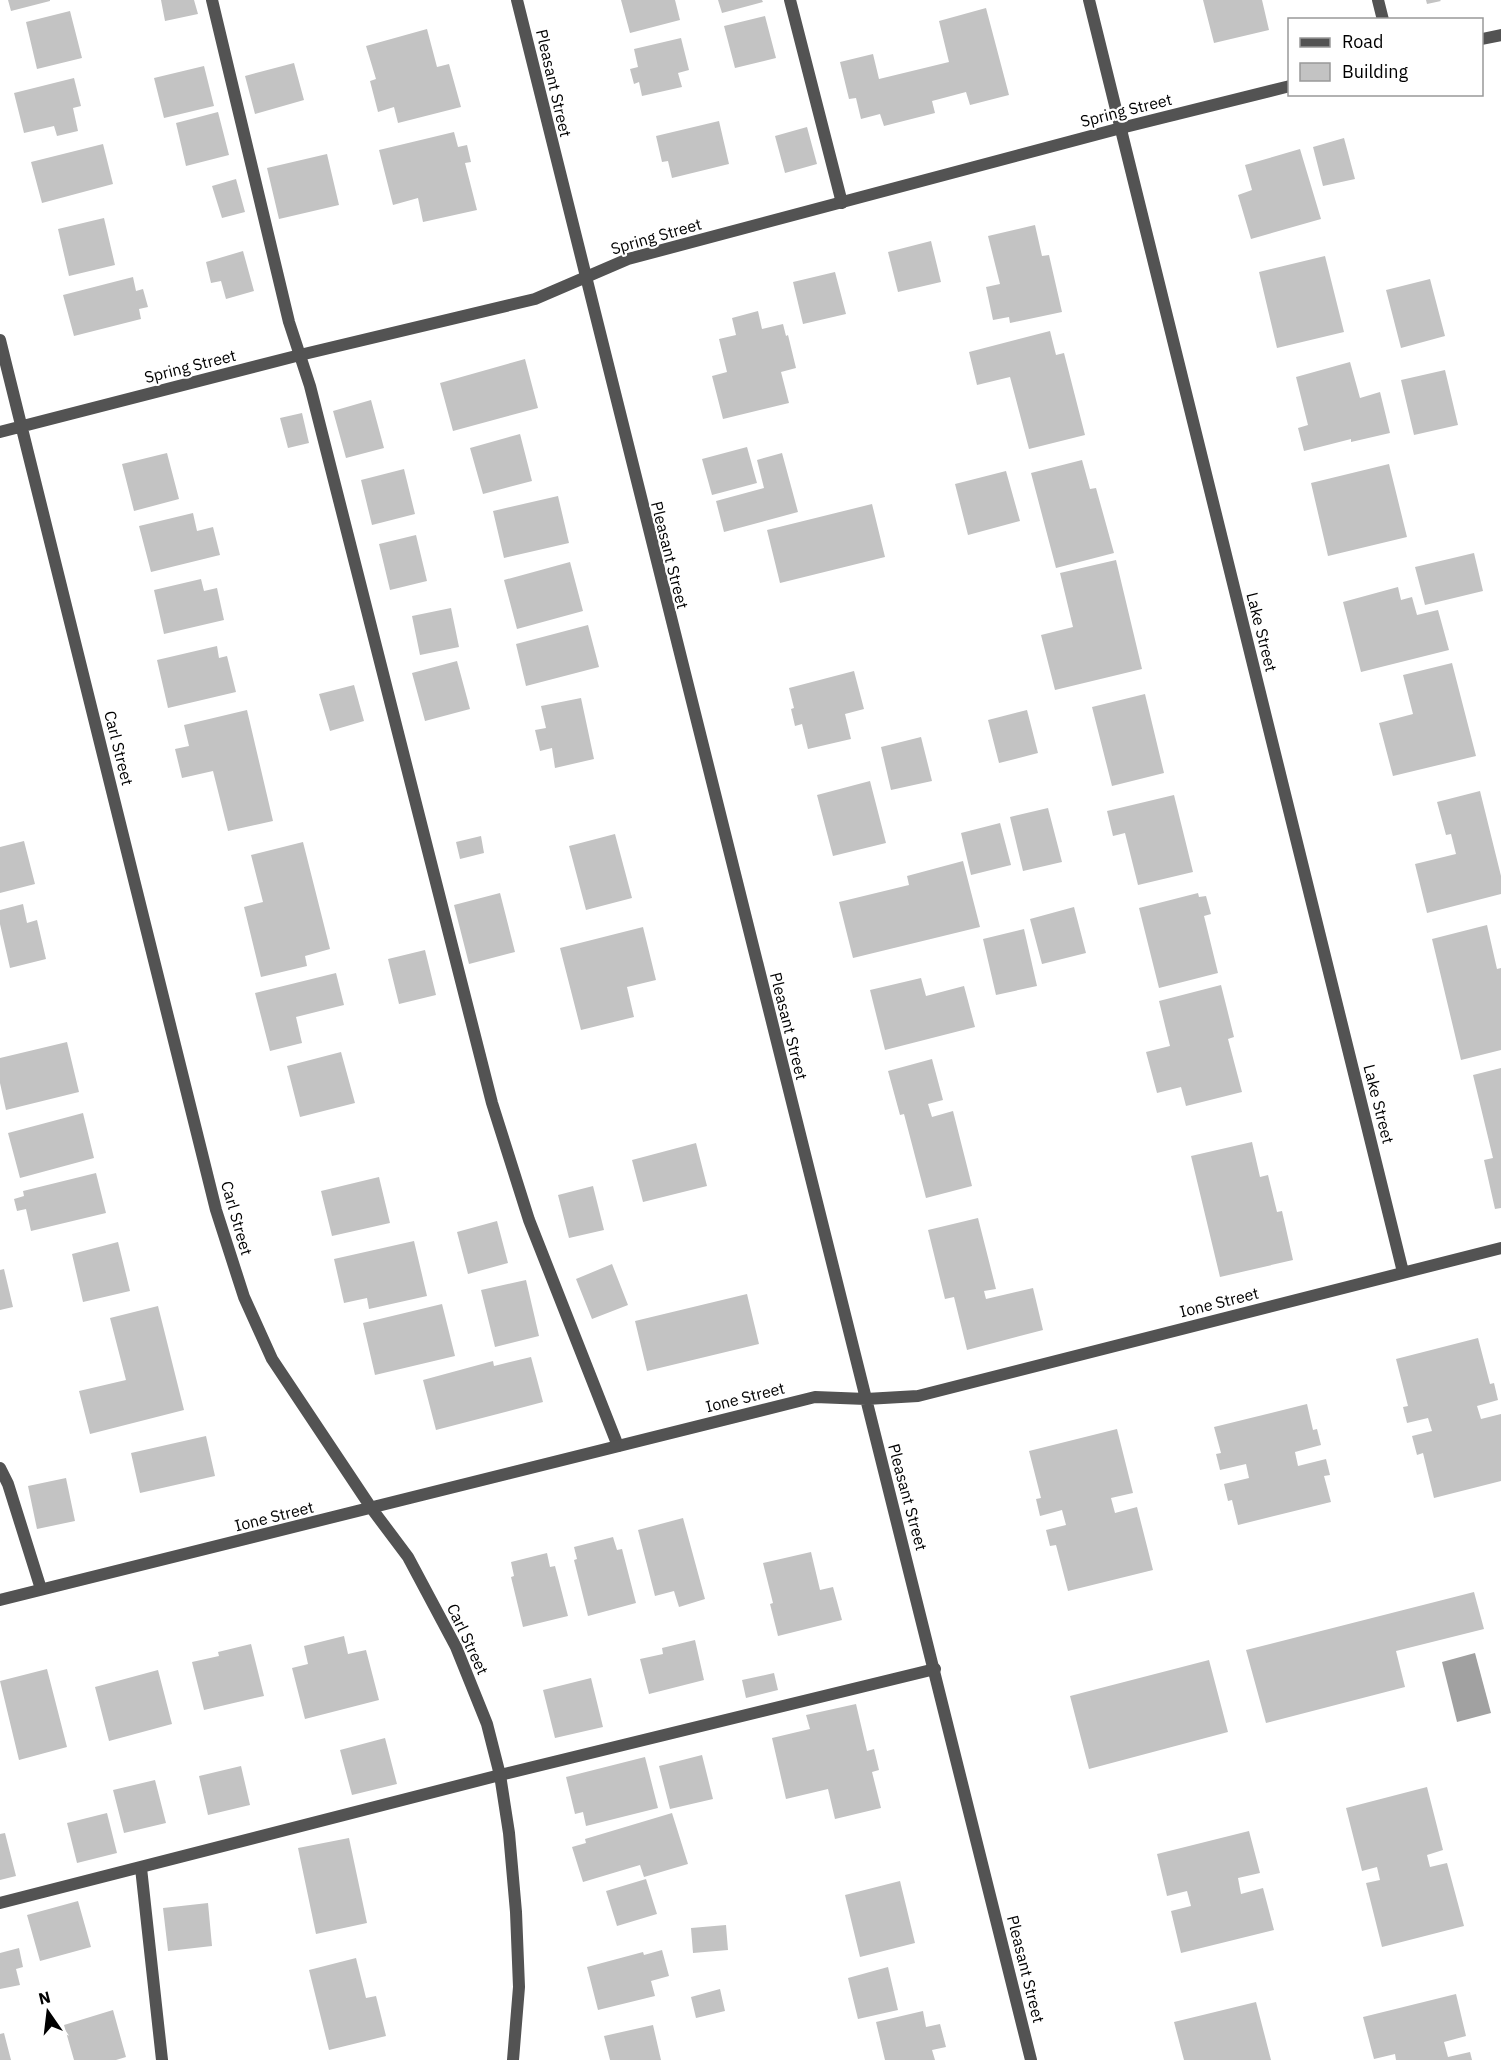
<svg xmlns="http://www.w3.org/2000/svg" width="1501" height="2060" font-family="'IBM Plex Sans',sans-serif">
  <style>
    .water { fill: #a1a1a1 }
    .building { fill: #c3c3c3 }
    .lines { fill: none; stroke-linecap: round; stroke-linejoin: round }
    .service { stroke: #535353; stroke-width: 12 }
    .minor { stroke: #535353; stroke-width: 12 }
    .labels { text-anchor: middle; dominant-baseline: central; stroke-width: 4.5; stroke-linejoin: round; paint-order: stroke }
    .street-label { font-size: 16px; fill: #000; stroke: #fff }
  </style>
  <rect width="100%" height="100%" fill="#fff"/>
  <path class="water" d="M1475,1653L1491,1713L1457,1722L1442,1662Z"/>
  <path class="building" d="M8,0H50V1L11,11Z
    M161,0H194L198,14L165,21Z
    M621,0H675L680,20L630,33Z
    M718,0H762L763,2L722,13Z
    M1203,0H1262L1269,30L1214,43Z
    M1426,0H1440L1441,1L1427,4Z
    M986,8L1009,95L970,105L966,92L932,101L935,113L884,126L880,114L861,119L856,98L849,99L840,62L873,54L879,79L949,62L939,21Z
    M70,11L82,58L37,69L26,22Z
    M765,16L776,58L735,68L724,26Z
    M427,29L437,67L449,64L461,107L398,123L394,107L378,112L370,81L376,79L366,46Z
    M681,38L689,70L678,73L682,87L642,96L639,82L634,84L630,69L638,67L634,49Z
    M294,63L304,100L255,114L245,76Z
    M204,66L214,106L164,118L154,78Z
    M74,78L81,106L73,108L78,131L57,136L54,126L24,133L14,93Z
    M218,112L229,155L186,166L176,123Z
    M719,121L729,164L672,178L668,161L662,162L656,136Z
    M807,127L817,164L785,173L775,136Z
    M454,132L458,147L467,145L471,162L465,163L477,210L423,222L418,198L393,205L379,150Z
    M1344,138L1355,179L1323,186L1313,147Z
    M103,144L113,184L42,203L31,162Z
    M1300,149L1321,219L1251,239L1238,195L1252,190L1245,165Z
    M327,154L339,205L279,219L267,168Z
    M236,179L245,212L222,218L212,186Z
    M104,218L115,265L69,276L58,229Z
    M1035,225L1042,256L1049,255L1062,312L1010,323L1009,317L993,320L986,287L1000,284L988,236Z
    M931,241L941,282L898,292L888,252Z
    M243,251L254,291L226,299L221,281L211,283L206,262Z
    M1325,256L1344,332L1277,348L1259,272Z
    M835,272L846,314L803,324L793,282Z
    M133,277L136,291L143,289L148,307L139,309L141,319L74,336L63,295Z
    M1430,279L1445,336L1401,348L1386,290Z
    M758,311L762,329L783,324L786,336L788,335L796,368L781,372L789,403L723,419L712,376L727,372L719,339L736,335L732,318Z
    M1050,331L1056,355L1064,353L1085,435L1029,449L1010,377L977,385L969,352Z
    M525,359L538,408L453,431L440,383Z
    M1350,362L1360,398L1380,392L1390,433L1351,442V439L1304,451L1298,428L1308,425L1296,377Z
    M1445,370L1458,425L1414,435L1401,380Z
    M371,400L384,448L346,458L333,411Z
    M302,413L309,443L288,448L280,418Z
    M520,434L532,481L483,494L470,448Z
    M747,447L757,483L712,495L702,459Z
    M167,453L179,499L134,511L122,464Z
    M782,453L798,512L724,532L716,501L764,488L757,460Z
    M1082,460L1090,489L1096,488L1114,553L1056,568L1031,473Z
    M1389,464L1407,537L1328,556L1311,483Z
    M404,469L415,514L372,525L361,480Z
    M1006,471L1020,521L968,535L955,484Z
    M558,496L569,543L504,558L493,511Z
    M872,504L885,557L780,583L767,530Z
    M193,513L197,531L213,527L220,555L151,572L139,526Z
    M416,535L427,581L390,590L379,544Z
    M1474,553L1483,591L1425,605L1415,567Z
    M1116,560L1142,669L1055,690L1041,635L1073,627L1060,573Z
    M570,562L583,611L517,629L504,580Z
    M201,579L204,591L217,588L224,620L164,634L154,590Z
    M1398,587L1401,600L1412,597L1417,615L1438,610L1449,650L1361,672L1343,602Z
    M451,608L459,647L420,655L412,616Z
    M588,625L599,667L526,686L516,644Z
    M217,646L219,658L227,656L236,692L168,708L157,660Z
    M457,661L470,709L425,721L412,673Z
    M1452,663L1476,756L1393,776L1379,723L1413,714L1403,675Z
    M854,671L864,709L845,714L851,739L808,749L802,724L795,726L791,709L794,708L789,688Z
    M354,685L364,721L330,731L319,694Z
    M1145,694L1164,773L1112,786L1092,707Z
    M581,698L594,759L555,768L552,748L540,751L535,730L546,728L541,706Z
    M247,710L273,821L228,831L213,771L182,778L175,749L189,746L184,725Z
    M1027,710L1038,753L999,763L988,720Z
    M921,737L932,781L891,790L881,747Z
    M870,781L886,843L833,856L817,795Z
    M1480,791L1501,876V894L1427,913L1415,864L1456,854L1451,834L1446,835L1437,802Z
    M1174,795L1193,872L1138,885L1125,833L1113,836L1107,811Z
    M1048,808L1062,862L1023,871L1010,817Z
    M1000,823L1011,865L971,875L961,833Z
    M615,834L632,898L586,910L569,846Z
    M481,836L484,853L460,859L456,842Z
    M24,841L35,884L0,893V847Z
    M303,842L330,949L305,956L307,966L261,977L244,907L263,902L251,855Z
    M963,861L980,927L853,958L839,902L909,885L907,876Z
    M500,893L515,952L469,964L454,905Z
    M1198,893L1199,897L1206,896L1211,914L1204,916L1218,973L1159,988L1139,908Z
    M23,904L27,923L37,920L46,959L10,968L0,924V910Z
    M1074,907L1086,953L1042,964L1030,919Z
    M1487,925L1497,969L1501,968V1050L1461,1060L1432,939Z
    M643,927L656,980L627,987L634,1017L581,1030L560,948Z
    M1024,929L1037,986L996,995L983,939Z
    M425,950L436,995L399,1004L388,959Z
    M336,973L344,1005L296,1017L302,1043L270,1051L255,993Z
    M921,978L926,996L964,986L975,1027L885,1050L870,990Z
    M1221,985L1234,1037L1228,1039L1242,1092L1186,1106L1181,1087L1157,1093L1146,1052L1170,1046L1159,1001Z
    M67,1042L79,1092L6,1110L0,1083V1058Z
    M341,1052L355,1103L300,1117L287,1066Z
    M932,1059L943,1100L928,1104L932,1117L953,1111L972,1186L926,1198L904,1114L900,1115L888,1071Z
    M1501,1068V1208L1495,1209L1484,1160L1493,1158L1473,1075Z
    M83,1113L94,1158L20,1178L8,1133Z
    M1252,1142L1260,1177L1268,1175L1277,1212L1282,1211L1293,1260L1220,1277L1191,1156Z
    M696,1143L707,1186L643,1202L632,1160Z
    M96,1173L106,1213L31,1231L26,1209L17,1211L14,1199L24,1196L23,1191Z
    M379,1177L390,1223L332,1236L321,1191Z
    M593,1186L604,1230L569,1238L558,1195Z
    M978,1218L996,1289L984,1291L986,1299L1033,1288L1043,1330L967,1350L954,1297L945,1299L928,1230Z
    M497,1221L508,1263L468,1274L457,1232Z
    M414,1241L427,1296L369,1309L367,1298L344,1303L334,1259Z
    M118,1242L130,1291L83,1302L72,1254Z
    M612,1264L628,1305L592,1319L576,1279Z
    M4,1269L13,1307L0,1310V1270Z
    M526,1280L539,1336L495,1347L481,1290Z
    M747,1294L759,1344L647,1371L635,1321Z
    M442,1304L455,1356L375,1375L363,1323Z
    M158,1306L184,1410L90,1434L79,1391L126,1380L110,1318Z
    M1478,1338L1490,1384L1494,1383L1498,1400L1477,1406L1481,1419L1501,1414V1481L1434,1498L1423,1453L1417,1455L1412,1436L1432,1431L1428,1418L1407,1423L1403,1407L1408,1406L1396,1359Z
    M531,1357L543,1402L436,1430L423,1380L493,1361L494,1366Z
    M1307,1404L1313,1430L1317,1429L1321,1445L1295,1452L1298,1466L1326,1459L1330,1475L1324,1476L1331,1502L1238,1525L1232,1500L1228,1501L1224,1484L1249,1478L1246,1464L1220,1470L1216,1454L1221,1453L1214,1427Z
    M1117,1429L1133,1493L1111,1498L1115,1513L1137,1507L1153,1570L1068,1591L1056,1545L1050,1546L1046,1530L1066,1525L1062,1510L1040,1516L1036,1499L1041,1498L1029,1451Z
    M206,1436L215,1476L140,1493L131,1453Z
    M66,1478L75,1521L37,1529L28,1486Z
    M683,1518L705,1599L679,1607L674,1591L655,1596L638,1530Z
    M613,1537L617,1550L622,1549L636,1603L588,1616L574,1560L577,1559L574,1547Z
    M811,1552L820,1590L833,1587L842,1620L778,1636L770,1604L773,1603L763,1563Z
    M547,1553L550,1567L555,1566L568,1616L523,1627L511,1577L514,1576L511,1562Z
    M1474,1592L1484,1629L1396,1651L1405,1687L1266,1723L1246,1650Z
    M344,1636L348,1654L366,1650L379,1700L305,1719L292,1668L308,1664L304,1646Z
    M695,1640L704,1680L649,1694L640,1659L663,1654L662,1648Z
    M251,1644L264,1696L204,1710L192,1662L219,1656L218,1652Z
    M1209,1660L1228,1732L1089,1769L1070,1696Z
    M47,1669L67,1747L19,1760L0,1681Z
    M158,1670L172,1724L109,1741L95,1687Z
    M774,1673L778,1690L746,1698L742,1680Z
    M591,1678L603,1727L555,1738L543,1690Z
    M856,1704L867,1751L874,1749L879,1770L872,1772L881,1808L835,1819L828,1789L786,1799L772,1738L810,1729L806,1715Z
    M385,1738L397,1784L352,1795L340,1750Z
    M702,1755L713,1799L670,1809L659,1766Z
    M645,1757L658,1808L586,1826L583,1812L575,1814L566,1777Z
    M241,1766L250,1805L208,1815L199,1776Z
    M155,1780L166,1823L124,1833L113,1790Z
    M1427,1787L1443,1850L1427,1855L1430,1867L1447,1863L1464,1926L1382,1947L1366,1883L1380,1880L1377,1867L1362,1871L1346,1808Z
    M107,1813L117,1853L77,1863L67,1823Z
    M672,1813L688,1864L644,1877L640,1865L583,1882L572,1847L586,1843L585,1839Z
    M1249,1831L1260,1873L1238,1878L1241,1894L1263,1888L1274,1930L1181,1953L1171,1911L1191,1906L1187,1891L1167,1896L1157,1854Z
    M5,1833L16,1876L0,1880V1834Z
    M349,1838L367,1923L316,1934L298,1848Z
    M646,1879L657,1914L617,1926L606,1891Z
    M900,1881L915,1943L860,1957L845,1895Z
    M78,1901L91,1947L40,1961L27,1915Z
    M208,1903L212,1946L168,1951L163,1908Z
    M726,1925L728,1950L693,1953L691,1928Z
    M19,1948L23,1967L16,1969L20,1985L0,1989V1953Z
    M662,1950L669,1976L651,1981L655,1996L598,2010L587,1967L643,1952L644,1955Z
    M356,1958L366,1998L376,1996L386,2036L329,2050L309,1970Z
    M888,1967L898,2010L858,2019L848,1978Z
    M720,1989L725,2011L696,2018L691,1997Z
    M1456,1994L1466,2036L1444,2042L1448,2057L1470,2052L1472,2060H1396L1395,2054L1374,2059L1363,2017Z
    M1256,2002L1271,2060H1184L1174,2022Z
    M113,2010L126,2057L116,2060H74L64,2025Z
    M923,2011L926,2027L940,2024L946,2047L932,2050L935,2060H885L876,2022Z
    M653,2025L661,2060H610L604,2036Z
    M4,2033L11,2060H0V2034Z"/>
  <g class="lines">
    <path class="service" d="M212,0L289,322L310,386L492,1103L529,1220L618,1446
      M790,0L842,203
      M1378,0L1383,20
      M0,1468L8,1484L41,1589
      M141,1868L162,2060
      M0,1903L500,1775L935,1669"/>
    <path class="minor" d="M517,0C682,688 864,1372 1031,2060
      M1089,0L1403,1272
      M1482,39L1501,35
      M0,340L216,1210L244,1297L272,1359L372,1509L408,1557L456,1647L487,1724L500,1775L509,1833L516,1912L519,1987L513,2060
      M0,432L300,355L535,299L628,259L1121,128L1290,86
      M0,1600L815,1397L866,1399L918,1396L1501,1248"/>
  </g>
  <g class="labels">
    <g class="street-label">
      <text transform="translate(554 83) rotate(77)">Pleasant Street</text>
      <text transform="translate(1126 110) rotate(-14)">Spring Street</text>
      <text transform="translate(656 236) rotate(-16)">Spring Street</text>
      <text transform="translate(190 366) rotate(-14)">Spring Street</text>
      <text transform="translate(670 555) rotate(76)">Pleasant Street</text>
      <text transform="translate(1262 632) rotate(76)">Lake Street</text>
      <text transform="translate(119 748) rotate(76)">Carl Street</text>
      <text transform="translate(789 1026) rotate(76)">Pleasant Street</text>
      <text transform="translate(1379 1104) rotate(76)">Lake Street</text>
      <text transform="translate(237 1218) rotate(74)">Carl Street</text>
      <text transform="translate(1219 1302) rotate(-14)">Ione Street</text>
      <text transform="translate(745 1397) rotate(-14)">Ione Street</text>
      <text transform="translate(908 1497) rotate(75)">Pleasant Street</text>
      <text transform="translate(274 1516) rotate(-14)">Ione Street</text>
      <text transform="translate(468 1639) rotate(65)">Carl Street</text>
      <text transform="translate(1026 1969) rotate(76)">Pleasant Street</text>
    </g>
  </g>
  <rect x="1288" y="18" width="195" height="78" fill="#ffffff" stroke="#999999" stroke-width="1.5"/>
  <rect x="1300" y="38" width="30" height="9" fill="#535353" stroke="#999999" stroke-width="1.5"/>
  <text x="1342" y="48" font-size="18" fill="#000000">Road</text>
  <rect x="1300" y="63" width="30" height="18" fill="#c3c3c3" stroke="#999999" stroke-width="1.5"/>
  <text x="1342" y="78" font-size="18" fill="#000000">Building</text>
  <g transform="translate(48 2012) rotate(346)" stroke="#ffffff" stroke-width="4.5" paint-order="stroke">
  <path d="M0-4.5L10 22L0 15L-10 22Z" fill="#000000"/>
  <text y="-9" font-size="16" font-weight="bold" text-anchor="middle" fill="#000000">N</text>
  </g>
</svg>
